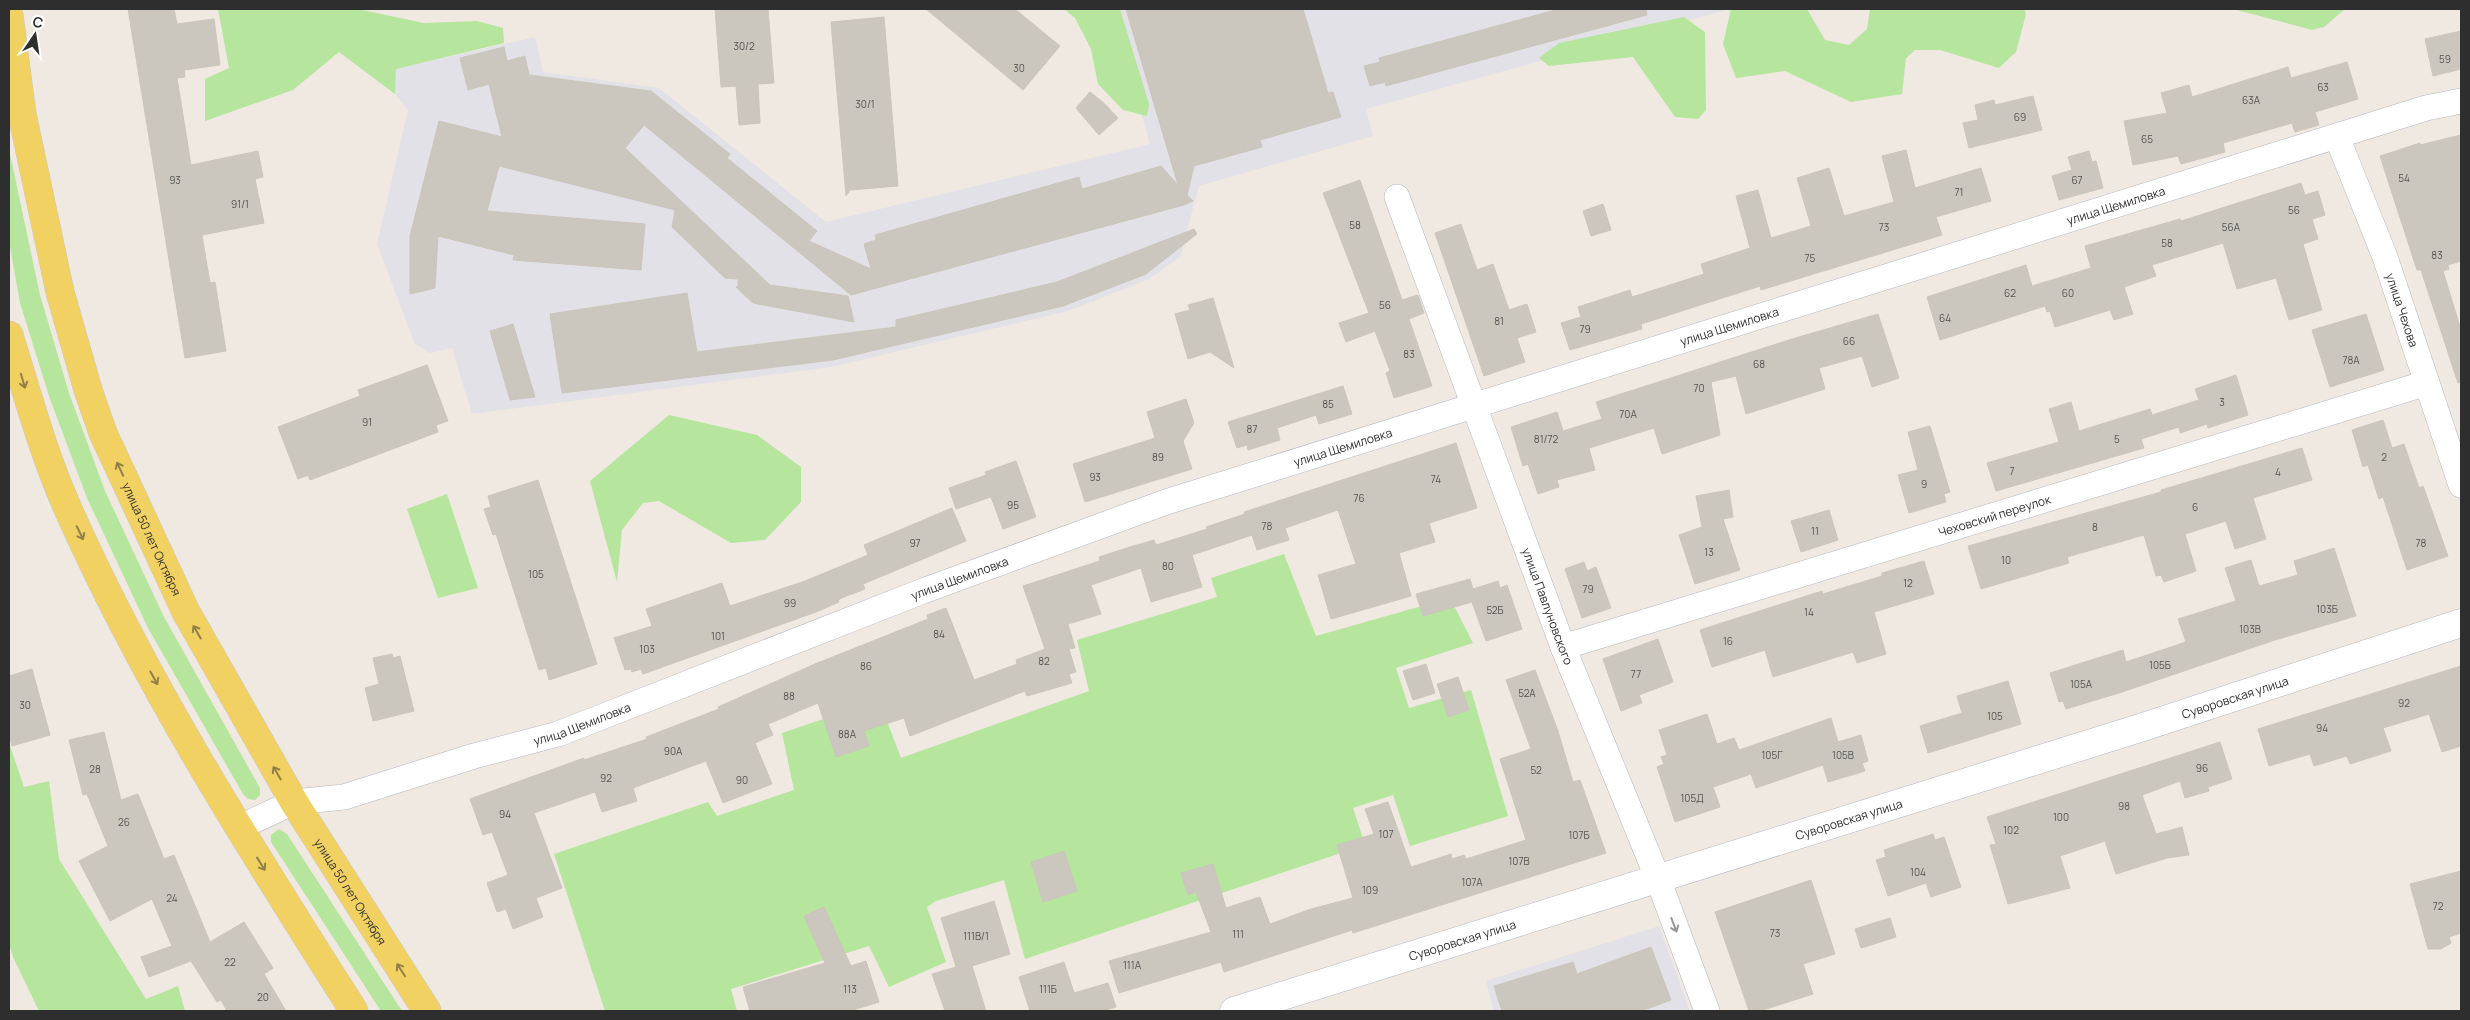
<svg xmlns="http://www.w3.org/2000/svg" width="2470" height="1020" font-family="Manrope,sans-serif">
  <style>
    .industrial { fill: #e3e1e8 }
    .green { fill: #b6e59e }
    .building { fill: #cbc7bf; stroke: #cbc5ba }
    .lines { fill: none; stroke-linecap: round; stroke-linejoin: round }
    .street-casing { stroke: #b4b7c1; stroke-width: 26 }
    .secondary-casing { stroke: #b4b7c1; stroke-width: 29 }
    .primary-casing { stroke: #c9c9c9; stroke-width: 29 }
    .street { stroke: #fff; stroke-width: 25 }
    .secondary { stroke: #fff; stroke-width: 28 }
    .primary { stroke: #f2d163; stroke-width: 28 }
    .oneway { stroke: #908048 }
    .oneway2 { stroke: #969696 }
    .labels { text-anchor: middle; dominant-baseline: central; stroke-width: 4; stroke-linejoin: round; paint-order: stroke }
    .number-label { font-size: 10px; fill: #555452 }
    .street-label { font-size: 12px; fill: #2e2e2e; stroke: #fff }
  </style>
  <rect width="100%" height="100%" fill="#efe9e1"/>
  <path class="industrial" d="M1111,9H1730L1366,109L1373,136L1199,186L1180,257L1149,279L1068,311L831,367L472,414L452,348L429,353L415,344L377,244L408,110L395,94V69L535,37L543,72L659,88L826,222L1150,144Z
    M1659,926L1690,1011H1543L1542,1007L1527,1011H1494L1486,981Z"/>
  <path class="green" d="M218,9H357L424,23L477,21L503,28L504,43L396,69L395,94L339,52L293,90L205,121V79L229,68Z
    M1064,9H1120L1149,104L1147,116L1123,110L1098,84L1091,49L1075,18Z
    M1731,9H1807L1825,40L1849,45L1867,29L1870,9H2024L2026,14L2016,52L1999,68L1940,50H1915L1906,58L1902,94L1851,102L1785,71L1736,78L1723,44Z
    M2233,9H2345L2324,27L2312,30Z
    M1684,17L1705,32L1706,110L1698,119L1675,117L1633,57L1549,66L1539,58L1559,43Z
    M9,149L40,295L69,393L105,491L164,617L260,788V795L255,800L248,799L243,794L148,628L87,498L50,399L20,303L9,241Z
    M669,415L757,435L801,467V502L765,540L731,543L659,501L643,503L622,530L617,582L590,481Z
    M447,494L478,588L438,598L407,509Z
    M1284,554L1316,636L1450,598L1473,643L1396,668L1409,708L1471,690L1508,816L1410,846L1393,795L1353,808L1365,845L1025,959L1004,880L936,901L927,907L946,962L889,987L869,946L731,989L737,1011H605L554,854L708,802L717,816L794,790L782,733L879,700L901,758L1089,691L1077,640L1217,597L1211,578Z
    M9,743L24,787L49,781L59,859L146,999L178,986L185,1011H39L13,957L9,944Z
    M279,829L287,834L402,1011H381L271,842V835Z"/>
  <path class="building" d="M128,9H174L177,24L214,19L220,65L184,70L185,77L177,78L191,165L258,151L263,177L255,179L264,223L202,235L210,283L215,282L226,351L185,358Z
    M715,9H768L774,83L758,84L760,123L739,125L736,86L721,87Z
    M926,9H1015L1060,46L1023,90Z
    M1126,9H1303L1328,93L1333,92L1341,117L1260,140L1262,147L1194,166L1187,195L1193,201L1184,205L851,295L644,125L625,148L770,285L848,296L854,322L753,303L736,287H738V279L725,278L672,227L675,210L499,166L487,211L645,224L641,270L513,260L514,255L438,236L435,288L410,294V236L439,121L502,137L489,84L468,90L460,58L504,47L507,61L525,56L529,75L651,91L730,154L727,158L817,231L809,241L871,269L864,244L876,240L875,235L1079,177L1082,189L1161,166L1178,185Z
    M1559,9H1646L1647,15L1386,86L1385,82L1370,86L1364,66L1380,62L1379,58Z
    M884,17L898,186L850,190L846,196L831,22Z
    M2461,31V69L2433,76L2425,39Z
    M2347,62L2358,99L2315,112L2319,125L2295,132L2292,123L2223,143L2225,152L2181,164L2178,156L2133,165L2124,121L2167,113L2161,93L2189,85L2192,97L2288,67L2291,78Z
    M1090,92L1104,103L1118,118L1099,135L1076,108Z
    M2033,96L2042,130L1969,148L1963,123L1978,120L1975,105L1994,100L1995,105Z
    M2461,135V261L2448,265L2449,269L2443,271L2461,330V382L2458,383L2421,270H2417L2380,156L2420,143V145Z
    M1906,150L1915,188L1981,168L1991,201L1936,217L1942,235L1761,290L1760,286L1641,324L1642,329L1570,350L1561,323L1581,317L1578,307L1630,290L1632,297L1704,274L1701,264L1750,248L1736,196L1758,190L1771,238L1811,226L1797,178L1829,168L1844,216L1894,202L1882,156Z
    M2089,151L2092,162L2096,161L2103,188L2059,200L2052,176L2072,170L2068,157Z
    M1360,180L1402,300L1418,295L1424,313L1409,319L1432,386L1394,398L1386,373L1390,371L1375,331L1346,342L1339,323L1369,313L1323,193Z
    M2301,183L2305,195L2318,191L2325,215L2312,219L2318,239L2303,244L2322,310L2289,320L2276,278L2237,289L2223,243L2152,265L2156,276L2124,287L2133,314L2114,320L2110,310L2055,327L2050,311L2047,312L2045,306L1940,340L1927,297L2026,265L2032,286L2091,268L2085,246L2180,219L2181,221Z
    M1603,204L1611,230L1591,236L1583,211Z
    M1461,224L1477,270L1493,264L1509,310L1527,304L1536,332L1517,338L1525,362L1484,376L1435,233Z
    M1194,229L1197,234L1146,274L1063,306L833,360L562,393L550,314L687,293L697,352L896,327V320L1057,282Z
    M1213,298L1234,368L1210,352L1188,359L1175,314L1190,310L1188,305Z
    M1878,314L1899,378L1872,387L1862,356L1819,368L1825,389L1746,414L1736,376L1711,382L1720,435L1662,454L1654,428L1589,448L1595,470L1557,480L1559,487L1538,494L1528,464L1523,466L1511,427L1557,412L1563,431L1602,419L1596,402L1792,339Z
    M2366,314L2384,370L2330,387L2312,330Z
    M513,324L535,397L510,400L490,331Z
    M427,365L448,421L436,425L438,432L310,480L308,475L298,479L278,427L360,396L358,390Z
    M2236,375L2248,415L2208,428L2207,424L2180,433L2179,427L2141,439L2144,448L1996,491L1987,463L2059,442L2049,409L2071,402L2079,431L2150,409L2152,415L2199,400L2195,389Z
    M1343,386L1352,414L1319,424L1316,415L1277,428L1280,440L1248,450L1247,445L1237,448L1228,422Z
    M1186,399L1194,423L1183,441L1192,469L1085,502L1073,464L1155,438L1147,412Z
    M2383,420L2392,448L2404,444L2419,488L2423,486L2448,556L2407,570L2383,497L2379,499L2368,465L2363,467L2352,430Z
    M1930,426L1950,492L1944,494L1946,502L1909,513L1898,475L1918,470L1908,432Z
    M1456,443L1477,508L1429,523L1435,542L1399,553L1411,596L1331,619L1318,575L1356,564L1338,510L1285,528L1289,540L1257,550L1252,535L1192,555L1202,587L1151,602L1141,568L1091,585L1101,614L1068,624L1075,648L1069,649L1076,672L1069,674L1072,683L1027,696L1025,691L910,736L904,718L864,731L869,746L836,757L818,703L768,724L773,735L755,743L772,784L723,803L706,761L633,788L637,801L602,812L595,792L534,813L562,888L536,898L543,917L513,929L506,909L497,912L487,883L508,875L492,832L483,835L470,799L584,758V760L647,739L646,737L719,709L718,707L815,664L928,619L927,615L946,608L974,680L1017,664L1016,660L1045,649L1023,586L1100,561L1099,557L1130,547L1154,540L1156,545L1207,529L1206,527L1245,514L1244,512Z
    M2302,448L2312,480L2253,498L2266,539L2235,549L2226,521L2185,534L2196,571L2164,582L2161,575L2156,576L2144,535L2067,557L2069,563L1981,589L1968,546L2161,492V490Z
    M1016,461L1036,517L1003,529L991,497L956,509L949,488L986,475L985,472Z
    M538,480L597,664L549,680L546,668L539,670L496,534L493,535L484,509L491,507L488,496Z
    M1729,490L1733,517L1723,519L1740,570L1695,584L1679,535L1702,527L1696,496Z
    M952,508L966,541L863,584L865,589L844,597L838,600L839,602L816,612L643,674L641,669L632,672L631,669L625,670L614,638L652,626L646,609L722,583L730,606L805,581L868,555L864,545Z
    M1829,510L1838,540L1801,552L1791,521Z
    M2334,548L2356,616L2275,640L2122,692L2066,709L2063,701L2059,702L2050,673L2123,650L2126,662L2186,642L2178,619L2236,601L2225,568L2251,560L2259,586L2298,575L2294,561Z
    M1924,561L1934,594L1874,612L1886,654L1857,663L1853,652L1773,677L1765,650L1712,667L1700,630L1822,591L1823,594L1882,576V573Z
    M1584,562L1587,571L1596,567L1611,608L1582,618L1565,569Z
    M1470,579L1473,589L1498,581L1500,588L1507,585L1522,629L1486,641L1472,602L1423,616L1416,594Z
    M1658,639L1673,682L1639,695L1642,703L1621,711L1603,659Z
    M392,654L393,658L400,656L414,711L373,721L365,688L379,684L373,658Z
    M1426,664L1435,693L1413,700L1403,671Z
    M2461,666V746L2442,752L2429,714L2383,728L2391,751L2350,764L2347,756L2314,766L2310,754L2269,766L2258,729Z
    M32,669L50,735L12,746L9,735V676Z
    M1535,670L1558,731L1573,782L1580,780L1606,853L1353,933L1352,930L1224,972L1221,962L1119,993L1109,961L1211,932L1196,892L1188,895L1181,873L1213,864L1226,908L1260,897L1270,924L1311,909L1353,898L1337,845L1374,834L1365,809L1388,802L1411,867L1451,854L1452,859L1464,855L1466,859L1526,840L1500,759L1531,749L1506,680Z
    M1458,677L1469,710L1448,717L1437,684Z
    M2008,681L2021,724L1928,753L1920,726L1962,713L1957,696Z
    M1707,714L1717,744L1734,738L1739,750L1831,718L1838,742L1861,735L1868,761L1862,763L1865,771L1828,782L1823,765L1756,788L1751,774L1713,787L1720,807L1675,822L1657,767L1664,764L1661,757L1667,755L1659,730Z
    M104,732L121,800L138,794L164,859L174,855L210,942L244,922L273,968L264,974L286,1011H227L221,1000L217,1002L191,961L149,977L141,957L172,946L152,899L110,921L79,861L108,846L87,794L83,795L69,740Z
    M2220,742L2232,779L2208,787L2209,791L2185,798L2180,781L2142,795L2156,834L2182,827L2189,855L2167,858L2116,874L2105,841L2060,856L2070,888L2008,904L1990,845L1996,844L1987,817Z
    M1933,834L1935,840L1944,837L1961,887L1931,897L1926,883L1888,896L1876,860L1886,857L1884,850Z
    M1064,851L1077,891L1043,902L1031,862Z
    M2461,871V933L2449,937L2451,943L2441,949H2428L2410,884Z
    M1811,880L1835,954L1803,964L1813,994L1760,1011H1749L1715,912Z
    M994,901L1010,954L972,966L986,1011H945L932,974L956,967L941,918Z
    M824,907L851,966L866,961L879,1002L850,1011H750L743,987L825,963L804,916Z
    M1890,918L1896,937L1861,948L1855,929Z
    M1651,947L1671,1000L1641,1011H1502L1494,986L1573,962L1577,974Z
    M1064,962L1074,993L1108,983L1116,1007L1102,1011H1030L1019,977Z"/>
  <g class="lines">
    <defs>
      <g id="street">
        <path id="s1" d="M2337,137L2385,257L2461,485"/>
        <path id="s2" d="M1397,197L1563,647L1658,879L1707,1011"/>
        <path id="s3" d="M1563,647L2427,383"/>
        <path id="s4" d="M238,828L294,802L344,797L474,756L558,734L923,591L1166,502L2426,108L2461,101"/>
      </g>
      <g id="secondary">
        <path id="s5" d="M1234,1011L2140,728L2461,623"/>
      </g>
      <g id="primary">
        <path id="s6" d="M9,15L22,114L60,292L88,390L103,433L186,612L294,802L427,1011"/>
        <path d="M9,335C27,393 43,453 68,509C146,685 251,849 354,1011"/>
      </g>
    </defs>
    <use href="#street" class="street-casing"/>
    <use href="#secondary" class="secondary-casing"/>
    <use href="#primary" class="primary-casing"/>
    <use href="#street" class="street"/>
    <use href="#secondary" class="secondary"/>
    <use href="#primary" class="primary"/>
  </g>
  <defs><path id="oneway-shaft" d="M-6 0H5M1.5-3L5.5 0L1.5 3" fill="none" stroke-width="1.6" stroke-linecap="round" stroke-linejoin="round" transform="scale(1.25)"/></defs>
  <g class="oneway">
    <use href="#oneway-shaft" transform="translate(23 381) rotate(73)"/>
    <use href="#oneway-shaft" transform="translate(120 469) rotate(-115)"/>
    <use href="#oneway-shaft" transform="translate(80 533) rotate(64)"/>
    <use href="#oneway-shaft" transform="translate(197 632) rotate(-120)"/>
    <use href="#oneway-shaft" transform="translate(154 678) rotate(61)"/>
    <use href="#oneway-shaft" transform="translate(277 773) rotate(-120)"/>
    <use href="#oneway-shaft" transform="translate(261 864) rotate(58)"/>
    <use href="#oneway-shaft" transform="translate(401 970) rotate(-123)"/>
  </g>
  <use class="oneway2" href="#oneway-shaft" transform="translate(1674 925) rotate(69)"/>
  <g class="labels">
    <g class="number-label">
      <text x="744" y="46">30/2</text>
      <text x="2445" y="59">59</text>
      <text x="1019" y="68">30</text>
      <text x="2323" y="87">63</text>
      <text x="2251" y="100">63А</text>
      <text x="865" y="104">30/1</text>
      <text x="2020" y="117">69</text>
      <text x="2147" y="139">65</text>
      <text x="2404" y="178">54</text>
      <text x="175" y="180">93</text>
      <text x="2077" y="180">67</text>
      <text x="1959" y="192">71</text>
      <text x="240" y="204">91/1</text>
      <text x="2294" y="210">56</text>
      <text x="1355" y="225">58</text>
      <text x="1884" y="227">73</text>
      <text x="2231" y="227">56А</text>
      <text x="2167" y="243">58</text>
      <text x="2437" y="255">83</text>
      <text x="1810" y="258">75</text>
      <text x="2010" y="293">62</text>
      <text x="2068" y="293">60</text>
      <text x="1385" y="305">56</text>
      <text x="1945" y="318">64</text>
      <text x="1499" y="321">81</text>
      <text x="1585" y="329">79</text>
      <text x="1849" y="341">66</text>
      <text x="1409" y="354">83</text>
      <text x="2351" y="360">78А</text>
      <text x="1759" y="364">68</text>
      <text x="1699" y="388">70</text>
      <text x="2222" y="402">3</text>
      <text x="1328" y="404">85</text>
      <text x="1628" y="414">70А</text>
      <text x="367" y="422">91</text>
      <text x="1252" y="429">87</text>
      <text x="1546" y="439">81/72</text>
      <text x="2117" y="439">5</text>
      <text x="1158" y="457">89</text>
      <text x="2384" y="457">2</text>
      <text x="2012" y="471">7</text>
      <text x="2278" y="472">4</text>
      <text x="1095" y="477">93</text>
      <text x="1436" y="479">74</text>
      <text x="1924" y="484">9</text>
      <text x="1359" y="498">76</text>
      <text x="1013" y="505">95</text>
      <text x="2195" y="507">6</text>
      <text x="1267" y="526">78</text>
      <text x="2095" y="527">8</text>
      <text x="1815" y="531">11</text>
      <text x="915" y="543">97</text>
      <text x="2421" y="543">78</text>
      <text x="1709" y="552">13</text>
      <text x="2006" y="560">10</text>
      <text x="1168" y="566">80</text>
      <text x="536" y="574">105</text>
      <text x="1908" y="583">12</text>
      <text x="1588" y="589">79</text>
      <text x="790" y="603">99</text>
      <text x="2327" y="609">103Б</text>
      <text x="1495" y="610">52Б</text>
      <text x="1809" y="612">14</text>
      <text x="2250" y="629">103В</text>
      <text x="939" y="634">84</text>
      <text x="718" y="636">101</text>
      <text x="1728" y="641">16</text>
      <text x="647" y="649">103</text>
      <text x="1044" y="661">82</text>
      <text x="2160" y="665">105Б</text>
      <text x="866" y="666">86</text>
      <text x="1636" y="674">77</text>
      <text x="2081" y="684">105А</text>
      <text x="1527" y="693">52А</text>
      <text x="789" y="696">88</text>
      <text x="2404" y="703">92</text>
      <text x="25" y="705">30</text>
      <text x="1995" y="716">105</text>
      <text x="2322" y="728">94</text>
      <text x="847" y="734">88А</text>
      <text x="673" y="751">90А</text>
      <text x="1772" y="755">105Г</text>
      <text x="1843" y="755">105В</text>
      <text x="2202" y="768">96</text>
      <text x="95" y="769">28</text>
      <text x="1536" y="770">52</text>
      <text x="606" y="778">92</text>
      <text x="742" y="780">90</text>
      <text x="1692" y="798">105Д</text>
      <text x="2124" y="806">98</text>
      <text x="505" y="814">94</text>
      <text x="2061" y="817">100</text>
      <text x="124" y="822">26</text>
      <text x="2011" y="830">102</text>
      <text x="1386" y="834">107</text>
      <text x="1579" y="835">107Б</text>
      <text x="1519" y="861">107В</text>
      <text x="1918" y="872">104</text>
      <text x="1472" y="882">107А</text>
      <text x="1370" y="890">109</text>
      <text x="172" y="898">24</text>
      <text x="2438" y="906">72</text>
      <text x="1775" y="933">73</text>
      <text x="1238" y="934">111</text>
      <text x="976" y="936">111В/1</text>
      <text x="230" y="962">22</text>
      <text x="1132" y="965">111А</text>
      <text x="850" y="989">113</text>
      <text x="1048" y="989">111Б</text>
      <text x="263" y="997">20</text>
    </g>
    <g class="street-label">
      <text stroke="none"><textPath href="#s4" startOffset="1981">улица Щемиловка</textPath></text>
      <text stroke="none"><textPath href="#s1" startOffset="185">улица Чехова</textPath></text>
      <text stroke="none"><textPath href="#s4" startOffset="1576">улица Щемиловка</textPath></text>
      <text stroke="none"><textPath href="#s4" startOffset="1171">улица Щемиловка</textPath></text>
      <text stroke="none"><textPath href="#s3" startOffset="451">Чеховский переулок</textPath></text>
      <text stroke="none"><textPath href="#s6" startOffset="546">улица 50 лет Октября</textPath></text>
      <text stroke="none"><textPath href="#s4" startOffset="766">улица Щемиловка</textPath></text>
      <text stroke="none"><textPath href="#s2" startOffset="436">улица Павлуновского</textPath></text>
      <text stroke="none"><textPath href="#s5" startOffset="1049">Суворовская улица</textPath></text>
      <text stroke="none"><textPath href="#s4" startOffset="361">улица Щемиловка</textPath></text>
      <text stroke="none"><textPath href="#s5" startOffset="644">Суворовская улица</textPath></text>
      <text stroke="none"><textPath href="#s6" startOffset="951">улица 50 лет Октября</textPath></text>
      <text stroke="none"><textPath href="#s5" startOffset="239">Суворовская улица</textPath></text>
    </g>
  </g>
  <rect width="2470" height="1020" fill="none" stroke="#2e2e2e" stroke-width="20"/>
  <g transform="translate(35 35) rotate(13)" stroke="#ffffff" stroke-width="4" paint-order="stroke">
  <path d="M0-4L9 19L0 12L-9 19Z" fill="#2e2e2e"/>
  <text y="-8" font-size="14" font-weight="bold" text-anchor="middle" fill="#2e2e2e">С</text>
  </g>
</svg>
